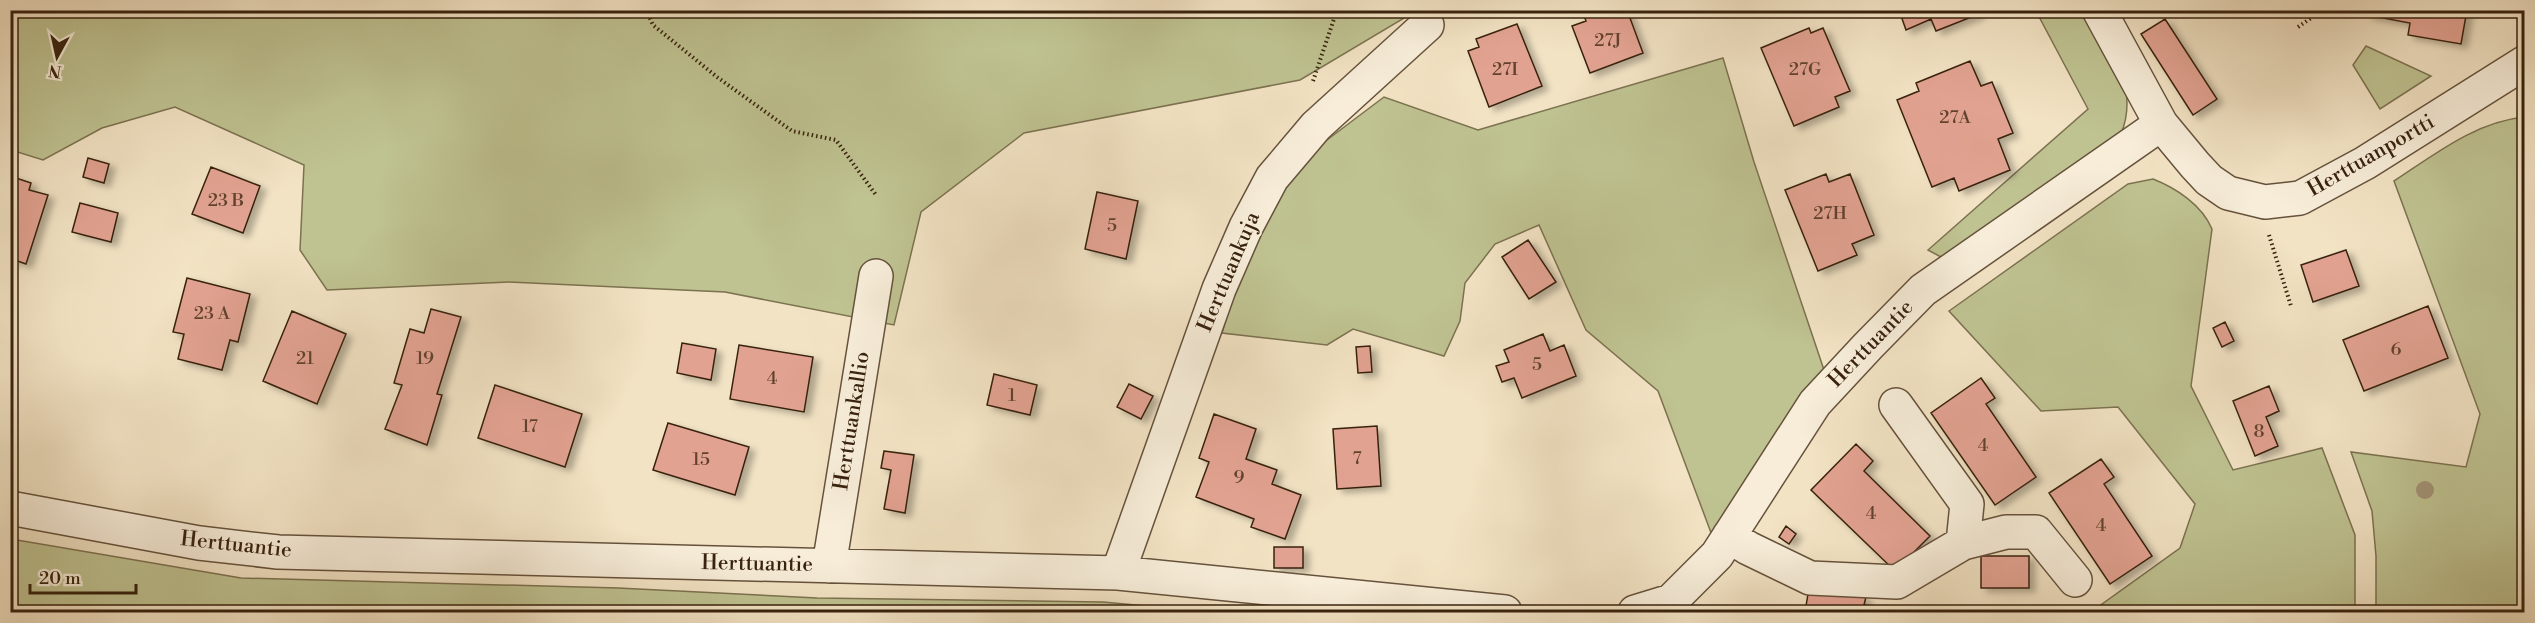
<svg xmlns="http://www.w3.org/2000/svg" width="2535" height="623" font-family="'Libre Bodoni',serif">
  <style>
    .green { fill: #bfc291; stroke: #7c7250; stroke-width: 1.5 }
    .building { fill: #e2a291; stroke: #38220e; stroke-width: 1.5; filter: url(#shadow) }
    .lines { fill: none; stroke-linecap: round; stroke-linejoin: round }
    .minor-casing { stroke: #66523c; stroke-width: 36 }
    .path { stroke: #38220e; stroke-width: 4; stroke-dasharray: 1.5 3; stroke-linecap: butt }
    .minor { stroke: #f7edd9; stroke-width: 33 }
    .tree { fill: #a29375 }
    .labels { text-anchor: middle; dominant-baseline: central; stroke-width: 4.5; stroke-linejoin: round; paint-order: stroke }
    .number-label { font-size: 18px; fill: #62422f }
    .street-label { font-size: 21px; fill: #38220e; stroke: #f7edd9 }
  </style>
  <defs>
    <filter id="shadow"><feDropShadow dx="6" dy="4" stdDeviation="3" flood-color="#0004"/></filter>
  </defs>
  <rect width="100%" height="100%" fill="#f2e3c4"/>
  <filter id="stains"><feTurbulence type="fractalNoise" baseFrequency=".00333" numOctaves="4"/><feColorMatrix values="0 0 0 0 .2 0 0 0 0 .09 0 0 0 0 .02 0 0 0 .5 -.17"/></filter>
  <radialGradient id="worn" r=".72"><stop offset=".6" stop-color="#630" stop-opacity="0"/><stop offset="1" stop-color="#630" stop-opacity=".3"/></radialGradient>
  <path class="green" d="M11,11H1410L1411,14L1300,80L1024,133L921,212L894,325L725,292L509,282L327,290L300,250L304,165L175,107L102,128L43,160L11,150Z
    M2036,11H2072L2103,26C2118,62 2137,95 2121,134L1941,257L1928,250L2088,109Z
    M2366,46L2431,76L2380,109L2353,65Z
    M1723,58L1754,162L1824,370L1713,538L1658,391L1586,330L1539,225L1495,244L1465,283L1460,321L1444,356L1353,329L1327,345L1222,333L1235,285L1265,212L1323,143L1384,97L1478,130Z
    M2524,117V612H2376V556L2372,511L2351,452L2466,467L2480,414L2394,181C2434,155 2475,122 2524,117Z
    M2153,179C2176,188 2202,205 2212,229L2191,386L2233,470L2322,448L2355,535V612H2091L2180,548L2195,504L2118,407L2041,411L1949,311L2128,184Z
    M11,539L241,578L618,588L817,598L1103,602L1212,612H11Z"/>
  <path class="building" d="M1582,10H1627L1643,53L1590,73L1572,26L1586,21Z
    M1899,10H1978L1979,14L1936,31L1931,19L1906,30Z
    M2368,10H2467L2461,44L2408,35L2410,23L2367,15Z
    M2165,19L2217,99L2193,115L2141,34Z
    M1517,24L1542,86L1489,107L1468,51L1479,47L1476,39Z
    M1809,28L1811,33L1823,28L1850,91L1835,97L1839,107L1794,126L1761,48Z
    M1970,61L1981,86L1992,82L2013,133L1998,139L2010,170L1959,191L1954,178L1932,187L1897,100L1919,91L1916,83Z
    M88,158L109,164L104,183L83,177Z
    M211,167L260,186L243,233L192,214Z
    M1826,174L1829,182L1850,174L1874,235L1852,244L1857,255L1818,271L1785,190Z
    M10,176L31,183L29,190L48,195L26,264L12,259L10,265Z
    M1097,192L1138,201L1126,259L1085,249Z
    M80,203L118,213L111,242L72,232Z
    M1528,240L1556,282L1529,299L1502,257Z
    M2346,250L2359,286L2313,302L2301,265Z
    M187,278L250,294L238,342L230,340L222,370L178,359L184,334L173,332Z
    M2428,306L2448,358L2364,391L2343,340Z
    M431,309L461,317L437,394L442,395L427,445L385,429L402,385L394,383L410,329L424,333Z
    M292,311L346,334L317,404L263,381Z
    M2225,322L2234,341L2222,347L2213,328Z
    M1543,334L1550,351L1564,345L1576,376L1522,398L1514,378L1502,382L1496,366L1509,362L1504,350Z
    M682,343L716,349L711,380L677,373Z
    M739,345L813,357L804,412L730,399Z
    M1370,346L1372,372L1358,373L1356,347Z
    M994,374L1037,385L1030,415L987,405Z
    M1981,378L1995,398L1986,404L2036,477L1995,505L1931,413Z
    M1129,384L1153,396L1141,419L1117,407Z
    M495,385L582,414L565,467L478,438Z
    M2269,386L2279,411L2266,417L2278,446L2255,456L2233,401Z
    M1214,414L1256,429L1246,459L1277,470L1272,484L1301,495L1285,539L1251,527L1254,519L1196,497L1209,462L1199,458Z
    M668,423L749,447L735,495L653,470Z
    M1377,426L1381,486L1337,489L1333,429Z
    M1856,444L1873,461L1864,471L1930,536L1895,571L1811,490Z
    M884,451L914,455L905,513L884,509L891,470L881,468Z
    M2101,459L2114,477L2104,484L2152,556L2110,584L2049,493Z
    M1786,526L1796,534L1789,544L1779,537Z
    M1274,547H1303V568H1274Z
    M1981,556H2029V588H1981Z
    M1809,588L1866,597L1864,605L1887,609L1886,612H1805Z"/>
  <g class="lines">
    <defs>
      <path id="minor" d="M2099,10L2161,124L2195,165L2209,180L2228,193L2265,202L2300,198L2365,163L2524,63
        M1896,405L1967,504L1963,543
        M10,508L199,543L278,552L1118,573L1505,612
        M1729,536L1748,548L1810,578L1897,582L1963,543L2006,532H2036L2075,580
        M829,566L876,276
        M1118,573L1219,289L1246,227L1272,178L1316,126L1427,25
        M1635,612L1671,601L1717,555L1815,403L1868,346L1923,290L2161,124"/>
    </defs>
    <use href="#minor" class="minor-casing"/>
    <path class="path" d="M646,10L653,25L717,77L792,131L836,140L876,195
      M740,10L759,14L775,10
      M2298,27L2323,10
      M1313,81L1337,10
      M2269,235L2291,306"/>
    <use href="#minor" class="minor"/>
  </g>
  <circle class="tree" cx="2425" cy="490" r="9"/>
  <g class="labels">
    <g class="number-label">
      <text x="1608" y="40">27J</text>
      <text x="1505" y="69">27I</text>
      <text x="1805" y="69">27G</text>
      <text x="1955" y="117">27A</text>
      <text x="226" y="200">23 B</text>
      <text x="1830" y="213">27H</text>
      <text x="1112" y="225">5</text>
      <text x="212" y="313">23 A</text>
      <text x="2396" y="349">6</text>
      <text x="305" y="358">21</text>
      <text x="425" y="358">19</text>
      <text x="1537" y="364">5</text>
      <text x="772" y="378">4</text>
      <text x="1012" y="395">1</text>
      <text x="530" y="426">17</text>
      <text x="2259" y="431">8</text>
      <text x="1983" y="445">4</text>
      <text x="1357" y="458">7</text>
      <text x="701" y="459">15</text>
      <text x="1239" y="477">9</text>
      <text x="1871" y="513">4</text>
      <text x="2101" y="525">4</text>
    </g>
    <g class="street-label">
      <text transform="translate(2371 156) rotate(-30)">Herttuanportti</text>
      <text transform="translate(1229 272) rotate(-67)">Herttuankuja</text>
      <text transform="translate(1871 344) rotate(-46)">Herttuantie</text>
      <text transform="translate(852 421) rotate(-81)">Herttuankallio</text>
      <text transform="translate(236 545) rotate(6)">Herttuantie</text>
      <text transform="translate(757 564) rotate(1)">Herttuantie</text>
    </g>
  </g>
  <rect width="2535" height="623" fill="none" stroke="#f2e3c4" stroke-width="36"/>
  <rect x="12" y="12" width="2511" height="599" fill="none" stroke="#38220e" stroke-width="3"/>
  <rect x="18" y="18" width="2499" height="587" fill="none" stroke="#38220e" stroke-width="1.5"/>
  <g transform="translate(57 57) rotate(188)" stroke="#f7edd9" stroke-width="4.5" paint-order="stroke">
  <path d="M0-4.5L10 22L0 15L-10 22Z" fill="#38220e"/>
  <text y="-9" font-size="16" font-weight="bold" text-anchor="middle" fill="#38220e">N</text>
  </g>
  <path d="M30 584v9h106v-9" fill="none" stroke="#38220e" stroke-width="3"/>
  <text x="39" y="584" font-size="18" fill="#38220e" stroke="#f7edd9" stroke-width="4.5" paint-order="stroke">20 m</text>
  <rect width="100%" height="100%" filter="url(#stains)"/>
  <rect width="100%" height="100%" fill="url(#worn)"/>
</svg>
